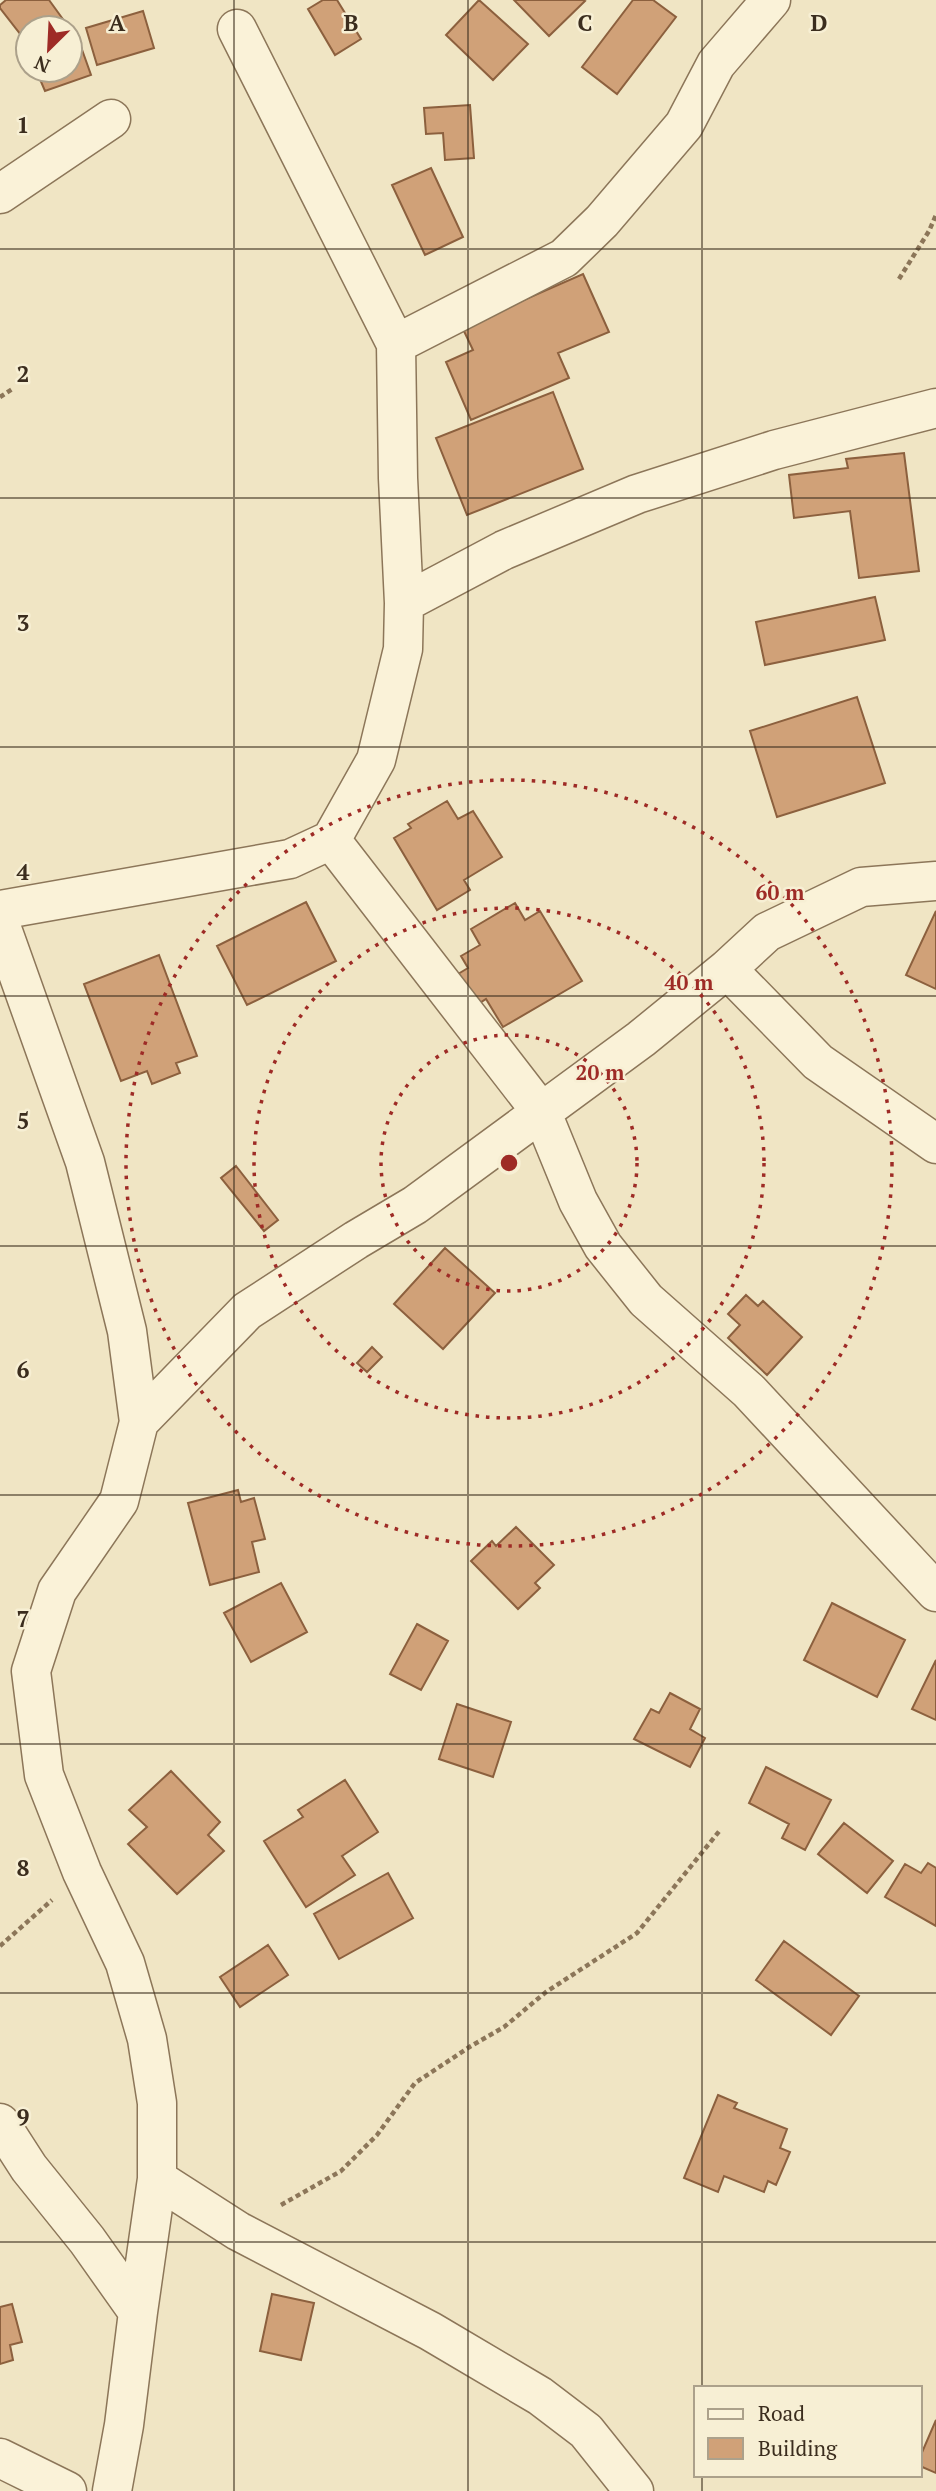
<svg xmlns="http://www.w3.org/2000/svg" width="936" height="2491" font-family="'PT Serif',serif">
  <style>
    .building { fill: #d0a178; stroke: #8c603e; stroke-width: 2 }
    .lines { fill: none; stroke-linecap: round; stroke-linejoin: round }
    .street-casing { stroke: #8c7659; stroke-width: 41 }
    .path { stroke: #8c7659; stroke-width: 4.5; stroke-dasharray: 5 3.5; stroke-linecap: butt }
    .street { stroke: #faf2d8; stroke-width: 38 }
    .grid { fill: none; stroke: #3b2d1e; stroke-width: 2; stroke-opacity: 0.55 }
    .ring { fill: none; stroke: #9e2b26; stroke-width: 3.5; stroke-dasharray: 3.5 7 }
    .grid-label { font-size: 23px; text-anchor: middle; font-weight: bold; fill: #3b2d1e; stroke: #f7efd4; stroke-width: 5; stroke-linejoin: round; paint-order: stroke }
    .centre { fill: #9e2b26; stroke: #f7efd4; stroke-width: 3.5 }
    .ring-label { font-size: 21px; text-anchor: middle; font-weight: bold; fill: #9e2b26; stroke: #f7efd4; stroke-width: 5; stroke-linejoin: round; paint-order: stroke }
  </style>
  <rect width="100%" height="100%" fill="#f0e5c4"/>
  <path class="building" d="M6,0H49L65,22L58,28H28V44L0,8V5Z
    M323,0H337L361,39L335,55L308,9Z
    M479,0L528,44L493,80L446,35Z
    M514,0H583L585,1L549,36Z
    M633,0H653L676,17L617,94L582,67Z
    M143,11L154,48L97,65L86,28Z
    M80,44L91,75L45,91L36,70H70V47Z
    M470,105L474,158L445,160L443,133L426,134L424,108Z
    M431,168L463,237L425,255L392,185Z
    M583,274L609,332L558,353L569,378L471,420L446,362L473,350L462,327Z
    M553,392L583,469L467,515L436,438Z
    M904,453L919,571L859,578L850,511L794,518L789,475L848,468L846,459Z
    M875,597L885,640L765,665L756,622Z
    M857,697L885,783L777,817L750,731Z
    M447,801L458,819L473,811L502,857L464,880L470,890L437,910L394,838L411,828L408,824Z
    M306,902L336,961L247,1005L217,946Z
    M515,903L525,920L540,911L582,981L503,1027L486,999L472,1008L453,977L468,968L461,956L480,945L471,929Z
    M936,911V989L906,975Z
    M159,955L197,1056L176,1063L180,1073L152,1084L147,1071L121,1081L84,984Z
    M236,1166L278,1220L264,1231L221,1178Z
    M445,1248L495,1293L443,1349L394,1304Z
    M746,1295L758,1306L763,1301L802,1337L767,1375L728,1338L740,1325L728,1314Z
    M372,1347L382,1357L367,1372L357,1363Z
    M238,1490L241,1502L254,1498L265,1539L252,1542L259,1572L210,1585L188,1503Z
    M516,1527L554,1565L535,1583L540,1588L518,1609L471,1561L492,1541L496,1546Z
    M281,1583L307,1632L251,1662L224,1613Z
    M832,1603L905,1640L877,1697L804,1660Z
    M417,1624L448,1641L421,1690L390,1674Z
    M936,1660V1720L912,1709Z
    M670,1693L700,1709L690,1729L705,1738L690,1767L634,1739L651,1709L659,1713Z
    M457,1704L511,1722L493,1777L439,1759Z
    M766,1767L831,1800L805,1850L782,1838L789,1824L749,1803Z
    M171,1771L220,1822L208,1835L224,1851L177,1894L128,1844L147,1827L129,1810Z
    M345,1780L378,1832L342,1856L355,1875L306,1907L264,1841L303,1817L298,1810Z
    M844,1823L893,1861L867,1893L818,1854Z
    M928,1863L936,1868V1926L885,1897L905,1864L921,1873Z
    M388,1873L413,1918L339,1959L314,1914Z
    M784,1941L859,1996L831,2035L756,1980Z
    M268,1945L288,1975L240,2007L220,1977Z
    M718,2095L737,2103L734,2108L787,2129L780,2148L790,2152L776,2185L768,2181L764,2192L724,2176L718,2192L684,2178Z
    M272,2294L314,2303L301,2360L260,2351Z
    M12,2304L22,2342L10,2345L13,2360L0,2364V2307Z
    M936,2420V2473L920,2466V2457Z"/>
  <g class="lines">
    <defs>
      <path id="street" d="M0,194L111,119
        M396,344L564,258L602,221L684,125L716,64L771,0
        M404,603L504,550L637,494L774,450L936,408
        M331,840L542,1113L578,1201L603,1246L646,1300L749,1391L936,1592
        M0,910L290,859L331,840L376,760L403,649L404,603L398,478L396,344L237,29
        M0,923L85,1162L127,1331L139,1422L119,1501L57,1591L31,1671L44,1775L82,1872L125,1963L147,2039L157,2103V2179L138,2312L124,2425L112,2491
        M727,969L818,1062L936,1144
        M139,1422L247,1311L356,1240L415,1205L641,1039L727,969L767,932L861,887L936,881
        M0,2123L29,2168L87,2240L138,2312
        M157,2179L238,2231L430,2331L540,2396L586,2431L634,2491
        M0,2458L67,2491"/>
    </defs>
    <use href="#street" class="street-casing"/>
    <path class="path" d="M899,279L929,231L936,215
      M0,397L14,388
      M0,1946L52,1900
      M281,2205L341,2171L377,2135L415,2083L471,2046L504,2027L546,1992L637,1933L721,1829"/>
    <use href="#street" class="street"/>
  </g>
  <path class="grid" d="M234,0V2491M468,0V2491M702,0V2388M0,249H936M0,498H936M0,747H936M0,996H936M0,1246H936M0,1495H936M0,1744H936M0,1993H936M0,2242H936M702,2475V2491"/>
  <g class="ring">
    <circle cx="509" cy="1163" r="128"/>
    <circle cx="509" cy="1163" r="255"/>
    <circle cx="509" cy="1163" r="383"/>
  </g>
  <g class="grid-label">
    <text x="117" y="31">A</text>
    <text x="351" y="31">B</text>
    <text x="585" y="31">C</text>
    <text x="819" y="31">D</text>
    <text x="23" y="133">1</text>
    <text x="23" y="382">2</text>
    <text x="23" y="631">3</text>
    <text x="23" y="880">4</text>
    <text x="23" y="1129">5</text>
    <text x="23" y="1378">6</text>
    <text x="23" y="1627">7</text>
    <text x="23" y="1876">8</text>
    <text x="23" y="2125">9</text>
  </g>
  <circle cx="509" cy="1163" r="10" class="centre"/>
  <g class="ring-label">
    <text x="780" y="900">60 m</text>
    <text x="689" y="990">40 m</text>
    <text x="600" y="1080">20 m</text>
  </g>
  <rect x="694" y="2386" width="228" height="91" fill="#f7efd4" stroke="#aca18b" stroke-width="2"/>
  <rect x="708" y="2409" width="35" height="10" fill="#faf2d8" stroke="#aca18b" stroke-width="2"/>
  <text x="758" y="2421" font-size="21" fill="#3b2d1e">Road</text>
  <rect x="708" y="2438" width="35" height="21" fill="#d0a178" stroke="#aca18b" stroke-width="2"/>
  <text x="758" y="2456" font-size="21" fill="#3b2d1e">Building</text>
  <g transform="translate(49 49) rotate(204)"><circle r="33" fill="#f7efd4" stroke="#aca18b" stroke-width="2"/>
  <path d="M0-5L12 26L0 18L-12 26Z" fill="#9e2b26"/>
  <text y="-10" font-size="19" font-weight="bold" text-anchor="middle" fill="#3b2d1e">N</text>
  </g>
</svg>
